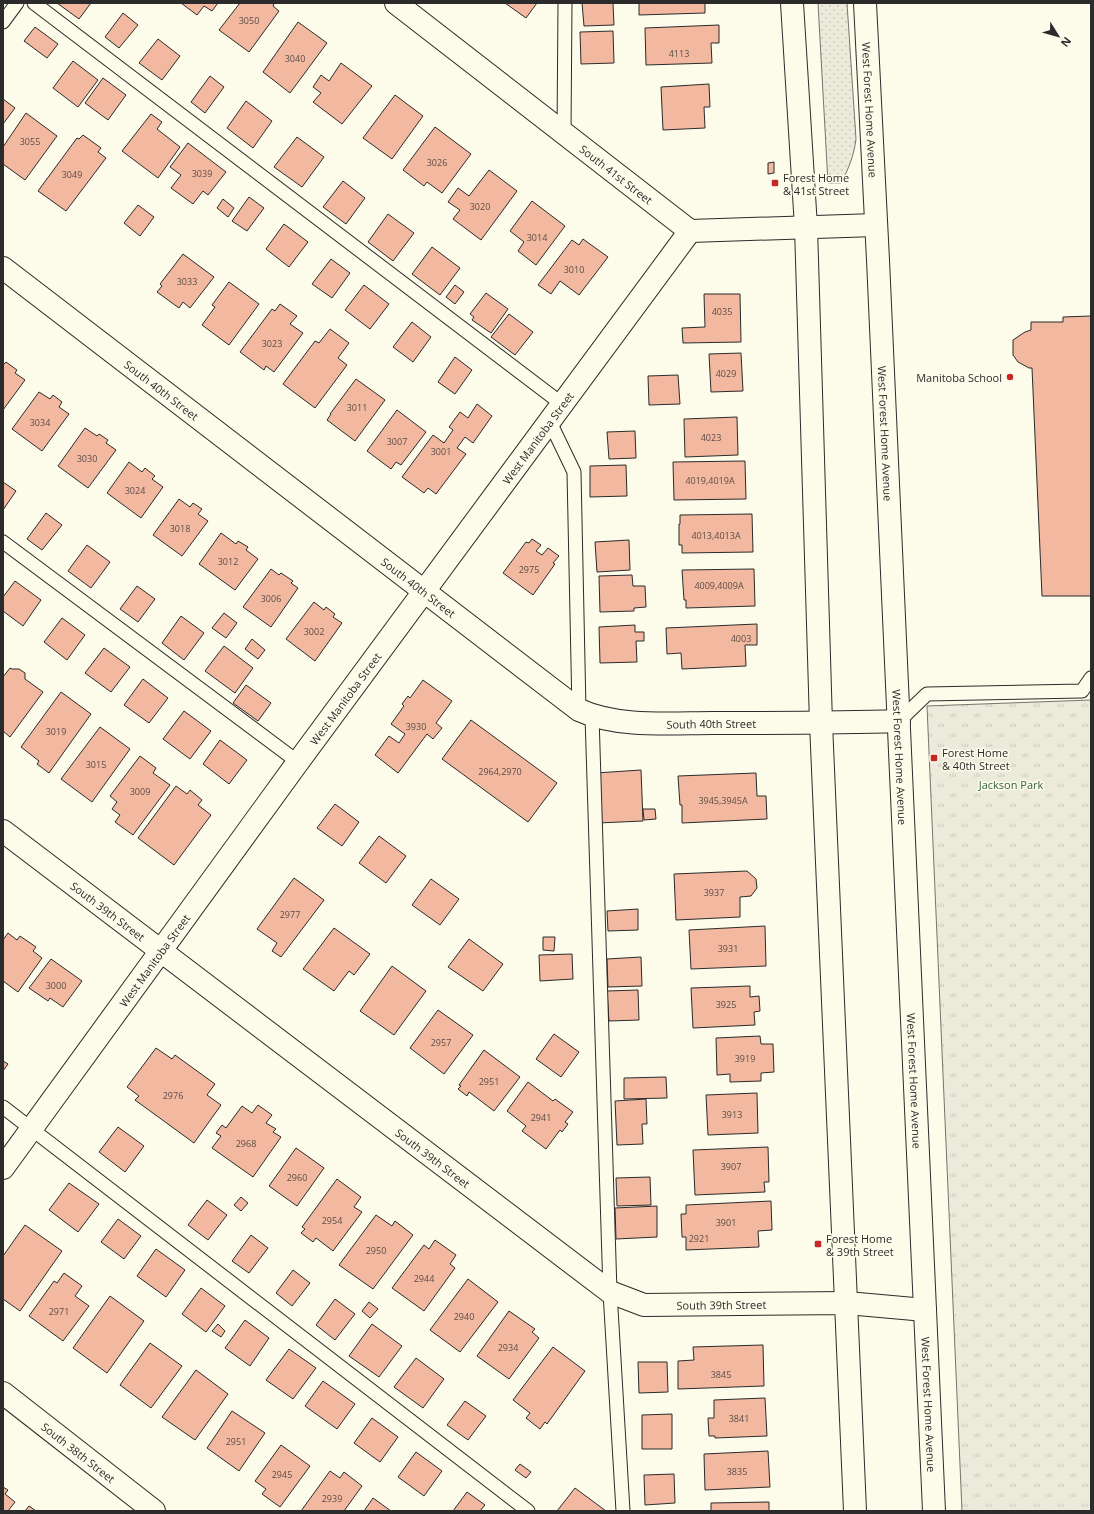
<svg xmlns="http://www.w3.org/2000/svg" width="1094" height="1514" font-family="'Open Sans',sans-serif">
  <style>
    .grass { fill: url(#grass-dots); stroke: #74746e }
    .park { fill: url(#park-tufts); stroke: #74746e }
    .building { fill: #f2b8a0; stroke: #2b2b2b }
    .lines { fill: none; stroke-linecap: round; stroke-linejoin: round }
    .service-casing { stroke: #2b2b2b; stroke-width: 15 }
    .minor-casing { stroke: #2b2b2b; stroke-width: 24 }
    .primary-casing { stroke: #2b2b2b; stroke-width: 24 }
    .service { stroke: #fdfbea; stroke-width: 13 }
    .minor { stroke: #fdfbea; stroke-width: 22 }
    .primary { stroke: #fdfbea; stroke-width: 22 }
    .poi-dot { fill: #c62828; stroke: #fdfbea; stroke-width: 1.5 }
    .labels { text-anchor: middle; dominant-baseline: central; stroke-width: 3; stroke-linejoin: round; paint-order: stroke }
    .number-label { font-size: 9px; fill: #5d4e48 }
    .street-label { font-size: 11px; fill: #2b2b2b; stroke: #fdfbea }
    .poi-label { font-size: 11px; fill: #2b2b2b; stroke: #fdfbea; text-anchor: start }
    .park-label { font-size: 11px; fill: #34623c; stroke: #fdfbea }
  </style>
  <defs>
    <pattern id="grass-dots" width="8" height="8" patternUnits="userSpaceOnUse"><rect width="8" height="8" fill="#ecebdb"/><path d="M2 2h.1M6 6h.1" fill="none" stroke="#cbcabc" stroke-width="1.8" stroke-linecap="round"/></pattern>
    <pattern id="park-tufts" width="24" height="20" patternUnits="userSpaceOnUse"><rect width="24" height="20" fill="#ecebdb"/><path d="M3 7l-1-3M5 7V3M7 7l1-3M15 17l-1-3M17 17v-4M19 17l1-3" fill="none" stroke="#cbcabc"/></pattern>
  </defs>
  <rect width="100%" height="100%" fill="#fdfbea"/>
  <path class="grass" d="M818,3H847L856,139C854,155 849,168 841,183H828Z"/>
  <path class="park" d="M1091,700V1511H962L927,706Z"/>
  <path class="building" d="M57,3H91L79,19Z
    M181,3H218L212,11L204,6L197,15Z
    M240,3H272L274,4L273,6L279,11L249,52L219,30Z
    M505,3H537L526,18Z
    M582,3H613L614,25L584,26Z
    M639,3H705V13L639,15Z
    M123,13L138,25L119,48L105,37Z
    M298,22L327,43L290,93L263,72Z
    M719,25V43H711L712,63L646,65L645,28Z
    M35,27L58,44L47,58L24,41Z
    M613,31L614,63L581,64L580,32Z
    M158,39L180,56L162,80L139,63Z
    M73,61L98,80L78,107L53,88Z
    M341,63L372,86L342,124L313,102L321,93L313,87L321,75L329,81Z
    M210,76L224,87L205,113L191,102Z
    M103,78L126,95L108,120L85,103Z
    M709,84L710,107H704L705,128L663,130L661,87Z
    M395,95L423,116L392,159L363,138Z
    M3,99L15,108L3,124Z
    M246,101L272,121L253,148L227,128Z
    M26,113L57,136L25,180L3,164V147Z
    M151,114L162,122L157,129L180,147L158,178L122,151Z
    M435,127L471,154L442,193L427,182L424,186L403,170Z
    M83,135L101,148L98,152L106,158L66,211L38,191L77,138L79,139Z
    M297,137L324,157L302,187L274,167Z
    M188,143L226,172L208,195L203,191L193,204L171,188L181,175L170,167Z
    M774,162V173L768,174V163Z
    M489,170L517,191L481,240L453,219L460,210L448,202L458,188L469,196Z
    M343,181L365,198L346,224L323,207Z
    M249,197L264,208L247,231L232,221Z
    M223,199L234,208L228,217L217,208Z
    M532,201L565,226L536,265L518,251L524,242L510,231Z
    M138,205L154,217L140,236L124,223Z
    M388,214L414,233L393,261L368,242Z
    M284,224L308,242L289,267L266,249Z
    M583,239L608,257L579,295L560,281L551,294L538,285L572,240L579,245Z
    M432,247L460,268L440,295L412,274Z
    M183,254L214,277L190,308L183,302L179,308L157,292L162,286L160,284Z
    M331,259L350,273L332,298L312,284Z
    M229,282L259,304L229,345L202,325L215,307L212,305Z
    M364,285L389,304L370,329L345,310Z
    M455,285L464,292L455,304L446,297Z
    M486,293L508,309L491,333L472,320L474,317L470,314Z
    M704,294H740L741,342L683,343L682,328L705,327Z
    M280,304L297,316L290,324L303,333L274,372L266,366L264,370L240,352L272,309L275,311Z
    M509,314L533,332L515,355L491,337Z
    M1091,316V596H1042L1032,368H1029L1018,362L1013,355V340L1025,332L1031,330V322H1063V317Z
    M412,322L431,337L413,362L393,347Z
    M330,329L349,343L338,358L347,365L315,408L283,384L315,341L319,343Z
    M741,353L743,391L711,392L709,354Z
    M455,357L472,370L455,394L438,382Z
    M6,362L17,370L15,373L25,380L3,410V363L4,364Z
    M678,375L680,404L649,405L648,376Z
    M356,379L385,400L355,441L327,420L331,414H330Z
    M39,392L50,399L53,395L62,402L59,407L69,414L42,451L12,429Z
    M477,404L492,416L473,443L465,437L457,448L466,454L436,494L428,488L424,493L402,477L433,435L444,443L453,430L449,427L460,412L468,418Z
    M397,410L426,432L401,465L396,462L391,469L367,451Z
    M737,417L738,455L685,457L684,419Z
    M85,428L97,436L99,434L108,440L106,443L116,450L88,488L58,466Z
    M635,431L636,458L609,459L607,432Z
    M745,461L746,499L674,500L673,462Z
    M129,462L142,472L145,468L155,476L152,479L163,487L141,518L107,493Z
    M626,465L627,496L590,497V466Z
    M3,482L16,491L3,510Z
    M179,499L190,507L193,503L202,509L198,514L208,521L182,556L153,535Z
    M46,513L62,525L42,550L27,539Z
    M752,514L753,552L682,553V545H679V524H680V515Z
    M221,533L236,544L238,541L248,547L246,550L258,559L235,590L199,564Z
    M532,539L541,545L536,551L542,555L548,548L559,556L553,563L555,564L533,595L503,573L526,542L529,543Z
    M629,540L630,570L597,572L595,542Z
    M87,545L110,562L91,588L68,571Z
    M271,569L279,575L281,573L293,581L291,583L298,588L271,627L243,607Z
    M754,569L755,606L686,608V600H684L682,570Z
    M632,575L633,586H645L646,607L634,608V611L600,612L599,576Z
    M15,581L41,600L23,626L3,611V597Z
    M137,586L155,599L138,622L120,609Z
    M314,602L324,610L326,607L335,614L333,617L342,623L315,661L286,639Z
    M224,613L237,623L226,638L212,628Z
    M181,616L204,633L184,660L162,643Z
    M62,618L85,635L67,660L44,642Z
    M757,624V645H745L746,666L682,669L681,653L667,654L666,628Z
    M635,625V632H644V641H636L637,662L600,663L599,627Z
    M252,639L265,650L258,659L245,649Z
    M224,646L253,668L235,693L205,671Z
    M104,648L130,667L111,692L85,673Z
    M10,668L12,669H19L25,673V679L43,692L10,737L3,731V677Z
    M143,679L168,698L149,723L124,705Z
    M423,680L452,701L436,723L442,728L433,739L427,734L398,773L375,755L389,736L399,743L405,734L391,724L404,706L402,704L408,696L410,698Z
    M246,685L271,703L258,721L233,703Z
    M61,692L91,714L49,773L37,764L39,761L21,747Z
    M184,711L211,731L190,759L163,739Z
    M471,720L557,783L528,822L442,759Z
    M100,727L130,749L92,802L61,779Z
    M220,740L247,760L229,784L203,764Z
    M140,756L156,768L153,773L170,785L133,835L115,822L120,815L112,809L117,802L110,796Z
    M641,770L643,821L598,823L596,773Z
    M756,773L757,796H766L767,819L682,823V805H680L678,776Z
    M176,786L187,794L190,790L202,800L198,805L211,815L174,865L138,838Z
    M335,804L359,822L342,846L317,828Z
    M643,809H655L656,819L644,820Z
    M379,836L406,856L386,883L359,863Z
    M747,871L756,879L757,888L751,896L740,897V917L676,920L674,874Z
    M294,878L324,900L281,957L272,951L277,943L257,929Z
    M431,879L459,899L440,925L412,905Z
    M638,909V930L608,931L607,911Z
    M765,926L766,966L691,969L689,930Z
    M334,928L370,954L354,975L349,971L334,991L303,969Z
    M8,933L17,940L20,936L36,947L33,951L42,958L18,992L3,981V940Z
    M543,937H555L554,951L543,950Z
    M469,939L503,964L483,991L448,967Z
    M572,954L573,979L540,981L539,955Z
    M641,957L642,986L608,987L607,959Z
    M51,959L82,981L63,1007L50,998L48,1001L29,988Z
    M392,966L426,991L394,1035L360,1011Z
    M750,986V997L759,996L760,1011L754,1012L755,1025L693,1028L691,988Z
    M638,990L639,1020L609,1021L607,991Z
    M438,1010L473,1035L444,1074L410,1048Z
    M554,1034L579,1052L561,1077L536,1059Z
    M760,1036L761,1044H773L774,1072L761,1073V1081L730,1082V1074L717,1075L716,1038Z
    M156,1048L172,1059L175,1055L215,1084L207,1095L221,1105L194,1143L135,1100L139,1096L127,1087Z
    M484,1050L520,1077L494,1111L469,1092L467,1096L458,1089L461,1086L459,1085Z
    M3,1061L8,1064L3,1071Z
    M666,1077L667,1098L624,1099V1078Z
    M528,1082L553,1101L555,1099L573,1112L565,1122L568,1124L562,1132L560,1130L546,1149L522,1131L526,1126L507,1111Z
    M757,1093L758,1133L708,1135L706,1095Z
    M646,1099L647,1124H642L643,1144L617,1145L615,1101Z
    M258,1105L272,1115L266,1123L276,1129L273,1132L281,1137L253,1177L212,1148L221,1136L216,1133L222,1125L226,1128L242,1106L252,1113Z
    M118,1127L144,1146L125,1172L99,1152Z
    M768,1147L769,1182H764L765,1192L695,1195L693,1150Z
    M296,1148L324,1168L297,1206L269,1186Z
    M650,1177L651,1205L617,1206L616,1178Z
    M337,1179L361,1197L354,1207L362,1212L333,1251L316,1238L313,1242L301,1233L305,1229L302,1227Z
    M69,1183L99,1204L78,1232L49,1210Z
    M241,1197L248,1203L241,1211L234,1205Z
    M207,1200L227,1215L208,1240L188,1225Z
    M771,1201L772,1230L758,1231L759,1247L686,1250V1237H682L681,1214H686V1205Z
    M657,1206V1237L616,1239L615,1208Z
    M376,1215L392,1226L395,1221L413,1235L373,1289L339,1265Z
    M118,1219L141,1236L124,1259L101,1242Z
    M25,1225L62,1251L20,1311L3,1299V1256Z
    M251,1235L268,1248L249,1273L232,1261Z
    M435,1240L456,1255L450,1264L455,1268L424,1311L392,1288L424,1245L429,1249Z
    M156,1249L185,1270L166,1297L137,1276Z
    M293,1270L310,1283L292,1306L276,1293Z
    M64,1273L82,1286L75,1296L89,1306L63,1341L29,1316L54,1281L57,1283Z
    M468,1279L498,1302L460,1352L430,1330Z
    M201,1288L225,1306L206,1332L182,1314Z
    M110,1296L144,1321L107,1373L73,1348Z
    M335,1299L355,1314L335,1340L316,1325Z
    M369,1302L378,1309L370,1318L362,1311Z
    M509,1311L535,1329L532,1332L539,1338L509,1379L477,1356Z
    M245,1320L269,1338L250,1366L225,1348Z
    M218,1324L225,1331L221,1337L212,1331Z
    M372,1324L402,1346L379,1377L349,1356Z
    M150,1343L182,1366L151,1408L120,1385Z
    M763,1345L764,1386L678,1389V1361L694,1360L693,1347Z
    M553,1347L585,1371L547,1424L545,1422L540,1429L526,1418L530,1413L513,1400Z
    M289,1349L316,1368L293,1399L266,1380Z
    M416,1358L444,1379L423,1408L394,1387Z
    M638,1362H667L668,1392L639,1393Z
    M196,1370L228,1394L195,1440L162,1417Z
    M323,1381L355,1404L337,1429L305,1406Z
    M765,1398L767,1436L715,1438V1436H709L708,1418H714V1400Z
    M465,1401L486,1416L468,1440L447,1425Z
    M232,1411L265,1433L239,1471L207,1448Z
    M672,1414V1449H642V1415Z
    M372,1418L398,1437L380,1462L354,1443Z
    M281,1445L310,1466L280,1507L262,1494L266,1489L255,1481Z
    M768,1451L770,1487L705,1490L704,1454Z
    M416,1452L442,1471L424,1496L398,1477Z
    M520,1464L531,1472L526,1478L515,1470Z
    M330,1471L340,1478L344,1472L362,1486L344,1511H301Z
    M674,1474L675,1503L645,1505L644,1475Z
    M3,1487L8,1490L5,1494L15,1502L8,1511H3Z
    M575,1488L606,1511H557Z
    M467,1492L485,1505L480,1511H453Z
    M373,1498L391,1511H364Z
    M769,1502V1511H711V1503Z
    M29,1506L36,1511H25Z"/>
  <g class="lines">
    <defs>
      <path id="service" d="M34,3L562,404
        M3,22L17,3
        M564,133L565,3
        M549,420L574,472L579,710
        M3,542L298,762
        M592,716L610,1292L623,1511
        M899,721L927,694L1082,691L1091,678
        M3,1107L528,1511"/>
      <g id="minor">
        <path id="s1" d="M396,3L690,231L876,225"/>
        <path id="s2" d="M3,268L579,710C618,728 671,723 713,723C775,723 837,723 899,721"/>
        <path id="s3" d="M3,831L610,1292L644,1305L847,1303L925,1310"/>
        <path id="s4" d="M3,1168L298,762L690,231"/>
        <path id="s5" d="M3,1393L154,1511"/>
      </g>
      <g id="primary">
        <path d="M792,3L806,227L821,723L855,1511"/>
        <path id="s6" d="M865,3L878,260L934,1511"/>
      </g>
    </defs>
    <use href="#service" class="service-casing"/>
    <use href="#minor" class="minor-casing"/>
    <use href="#primary" class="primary-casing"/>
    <use href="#service" class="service"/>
    <use href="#minor" class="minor"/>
    <use href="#primary" class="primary"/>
  </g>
  <g class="poi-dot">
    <rect x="771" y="179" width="8" height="8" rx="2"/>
    <circle cx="1010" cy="377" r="4"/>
    <rect x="930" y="754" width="8" height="8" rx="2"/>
    <rect x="814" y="1240" width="8" height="8" rx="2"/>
  </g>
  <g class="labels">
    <g class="number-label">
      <text x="249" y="20">3050</text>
      <text x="679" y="53">4113</text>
      <text x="295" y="58">3040</text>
      <text x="30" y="141">3055</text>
      <text x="437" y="162">3026</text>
      <text x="202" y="173">3039</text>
      <text x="72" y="174">3049</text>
      <text x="480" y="206">3020</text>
      <text x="537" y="237">3014</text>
      <text x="574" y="269">3010</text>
      <text x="187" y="281">3033</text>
      <text x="722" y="311">4035</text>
      <text x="272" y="343">3023</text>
      <text x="726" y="373">4029</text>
      <text x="357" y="407">3011</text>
      <text x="40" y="422">3034</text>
      <text x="711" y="437">4023</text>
      <text x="397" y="441">3007</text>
      <text x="441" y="451">3001</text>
      <text x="87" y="458">3030</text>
      <text x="710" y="480">4019,4019A</text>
      <text x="135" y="490">3024</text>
      <text x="180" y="528">3018</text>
      <text x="716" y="535">4013,4013A</text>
      <text x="228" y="561">3012</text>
      <text x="529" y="569">2975</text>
      <text x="719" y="585">4009,4009A</text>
      <text x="271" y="598">3006</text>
      <text x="314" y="631">3002</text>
      <text x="741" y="638">4003</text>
      <text x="416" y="726">3930</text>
      <text x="56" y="731">3019</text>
      <text x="96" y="764">3015</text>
      <text x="500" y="771">2964,2970</text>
      <text x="140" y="791">3009</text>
      <text x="723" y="800">3945,3945A</text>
      <text x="714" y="892">3937</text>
      <text x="290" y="914">2977</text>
      <text x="728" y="948">3931</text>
      <text x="56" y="985">3000</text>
      <text x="726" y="1004">3925</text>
      <text x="441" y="1042">2957</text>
      <text x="745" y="1058">3919</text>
      <text x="489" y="1081">2951</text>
      <text x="173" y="1095">2976</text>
      <text x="732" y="1114">3913</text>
      <text x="541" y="1117">2941</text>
      <text x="246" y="1143">2968</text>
      <text x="731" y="1166">3907</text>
      <text x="297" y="1177">2960</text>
      <text x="332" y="1220">2954</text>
      <text x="726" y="1222">3901</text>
      <text x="699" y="1238">2921</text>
      <text x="376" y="1250">2950</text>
      <text x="424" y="1278">2944</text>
      <text x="59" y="1311">2971</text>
      <text x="464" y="1316">2940</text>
      <text x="508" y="1347">2934</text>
      <text x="721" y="1374">3845</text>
      <text x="739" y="1418">3841</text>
      <text x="236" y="1441">2951</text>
      <text x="737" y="1471">3835</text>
      <text x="282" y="1474">2945</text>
      <text x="332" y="1498">2939</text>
    </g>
    <g class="street-label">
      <text stroke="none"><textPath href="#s6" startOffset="107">West Forest Home Avenue</textPath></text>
      <text stroke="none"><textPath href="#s1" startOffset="279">South 41st Street</textPath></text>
      <text stroke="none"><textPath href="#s2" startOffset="200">South 40th Street</textPath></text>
      <text stroke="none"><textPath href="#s6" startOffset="431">West Forest Home Avenue</textPath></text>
      <text stroke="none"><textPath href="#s4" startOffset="905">West Manitoba Street</textPath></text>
      <text stroke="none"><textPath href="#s2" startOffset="524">South 40th Street</textPath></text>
      <text stroke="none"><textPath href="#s4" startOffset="581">West Manitoba Street</textPath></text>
      <text stroke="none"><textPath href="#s2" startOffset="860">South 40th Street</textPath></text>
      <text stroke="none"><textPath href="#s6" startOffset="755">West Forest Home Avenue</textPath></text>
      <text stroke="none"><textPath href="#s3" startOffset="132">South 39th Street</textPath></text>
      <text stroke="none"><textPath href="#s4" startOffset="257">West Manitoba Street</textPath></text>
      <text stroke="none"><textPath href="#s6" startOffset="1079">West Forest Home Avenue</textPath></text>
      <text stroke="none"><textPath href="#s3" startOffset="540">South 39th Street</textPath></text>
      <text stroke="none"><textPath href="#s3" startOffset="876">South 39th Street</textPath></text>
      <text stroke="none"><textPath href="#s6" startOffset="1403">West Forest Home Avenue</textPath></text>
      <text stroke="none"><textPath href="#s5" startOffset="96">South 38th Street</textPath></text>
    </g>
    <g class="poi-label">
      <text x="783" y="177">Forest Home<tspan x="783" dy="13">&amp; 41st Street</tspan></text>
      <text x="1002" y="377" text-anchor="end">Manitoba School</text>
      <text x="942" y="752">Forest Home<tspan x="942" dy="13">&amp; 40th Street</tspan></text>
      <text x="826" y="1238">Forest Home<tspan x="826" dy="13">&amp; 39th Street</tspan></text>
    </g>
    <g class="park-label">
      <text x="1011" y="784">Jackson Park</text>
    </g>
  </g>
  <rect width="1094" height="1514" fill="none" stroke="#2b2b2b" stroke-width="8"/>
  <g transform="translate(1058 36) rotate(127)" stroke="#fdfbea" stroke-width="3" paint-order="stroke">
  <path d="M0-3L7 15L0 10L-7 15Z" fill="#2b2b2b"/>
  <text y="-6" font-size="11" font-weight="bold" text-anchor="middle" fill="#2b2b2b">N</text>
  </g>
</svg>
